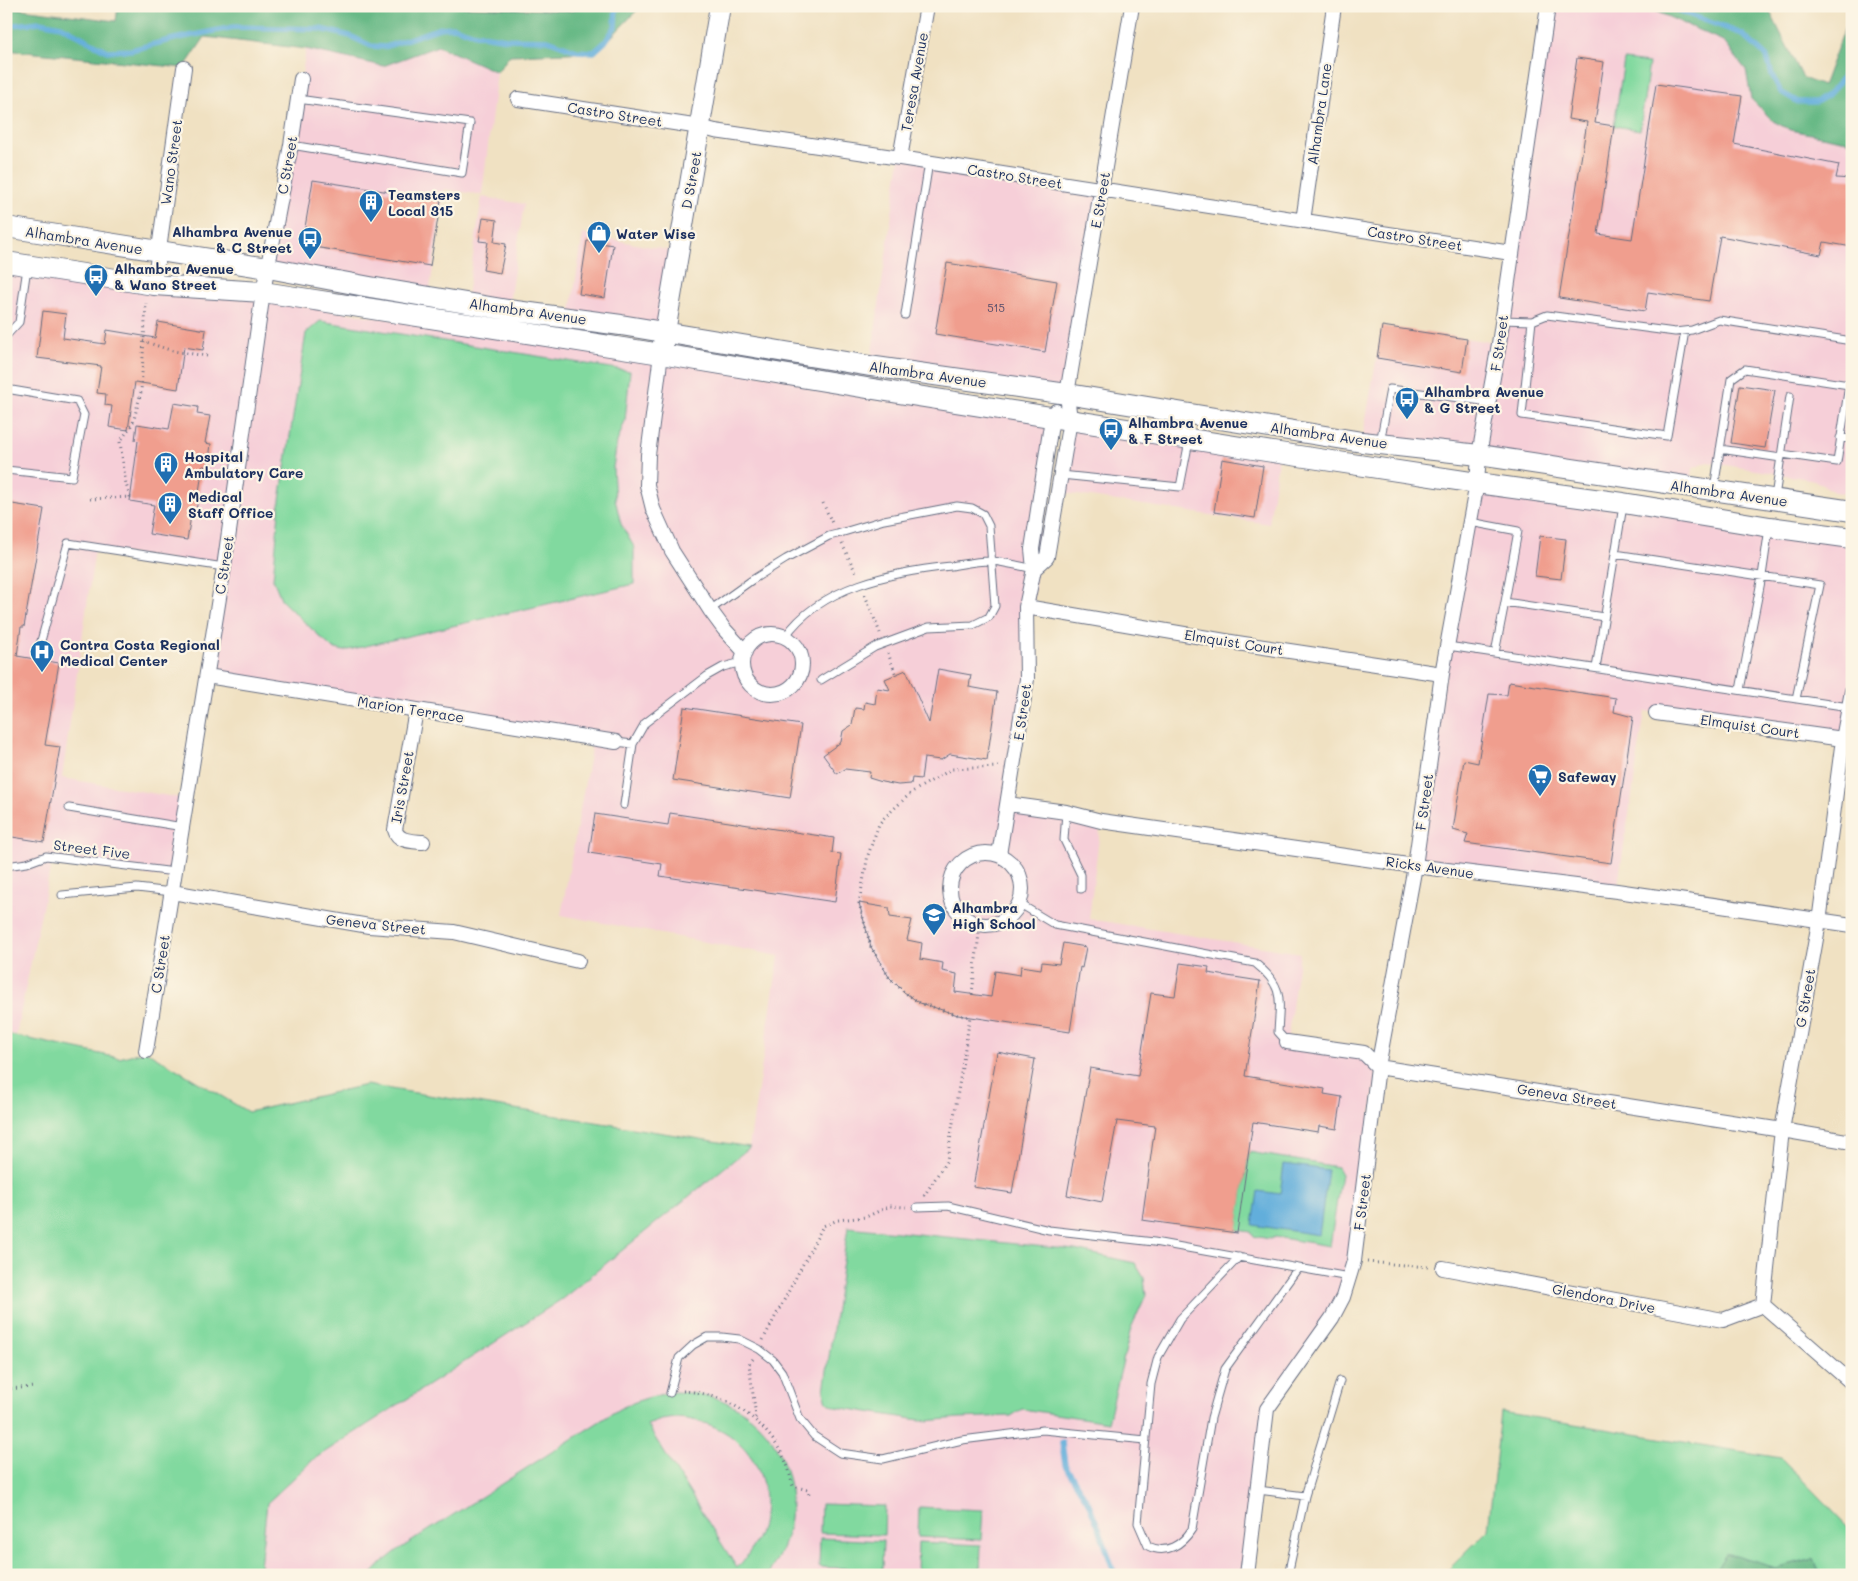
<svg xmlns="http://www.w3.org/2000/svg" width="1858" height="1581" font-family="Mali,sans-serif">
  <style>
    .built { fill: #f6cfd8 }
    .green { fill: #81d99f; stroke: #4e847e; fill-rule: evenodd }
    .forest { fill: #68b986; stroke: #427472 }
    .water { fill: #62aedb; stroke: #3e6e9c }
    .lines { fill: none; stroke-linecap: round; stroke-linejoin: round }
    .stream { stroke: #62aedb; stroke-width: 5.5 }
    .building { fill: #f09e8e }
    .lane-casing { stroke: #666d81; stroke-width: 9 }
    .street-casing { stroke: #666d81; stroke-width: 16 }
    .secondary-casing { stroke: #666d81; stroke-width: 22 }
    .path { stroke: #666d81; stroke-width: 3; stroke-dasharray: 1 4; stroke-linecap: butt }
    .lane { stroke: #fff; stroke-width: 7 }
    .street { stroke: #fff; stroke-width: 14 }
    .secondary { stroke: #fff; stroke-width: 20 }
    .labels { text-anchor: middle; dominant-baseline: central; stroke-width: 4.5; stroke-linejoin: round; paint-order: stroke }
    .number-label { font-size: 11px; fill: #504b6a }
    .street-label { font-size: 14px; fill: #1b2f5e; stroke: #fcf5e5 }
    .poi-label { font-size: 14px; font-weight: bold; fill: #1b2f5e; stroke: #fcf5e5; text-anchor: start }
  </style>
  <rect width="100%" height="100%" fill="#fcf5e5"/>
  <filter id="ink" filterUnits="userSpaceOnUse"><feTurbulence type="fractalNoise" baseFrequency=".02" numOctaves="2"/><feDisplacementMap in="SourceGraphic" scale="10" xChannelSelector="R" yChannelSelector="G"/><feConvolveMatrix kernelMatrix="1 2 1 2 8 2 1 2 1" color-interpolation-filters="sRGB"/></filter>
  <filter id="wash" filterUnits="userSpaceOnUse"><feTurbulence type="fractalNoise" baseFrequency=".0096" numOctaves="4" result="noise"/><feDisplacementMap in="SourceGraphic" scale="20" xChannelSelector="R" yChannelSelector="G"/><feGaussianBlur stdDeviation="1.12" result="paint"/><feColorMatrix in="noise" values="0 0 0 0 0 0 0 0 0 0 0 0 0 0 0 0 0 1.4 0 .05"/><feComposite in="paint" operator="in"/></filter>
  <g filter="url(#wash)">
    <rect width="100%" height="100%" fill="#f0e1c2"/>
    <path class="built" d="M1548,6H1644L1723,41L1746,70L1752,99L1790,130L1852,142V494L1834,492L1814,480L1708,462L1693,468L1690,487L1362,442L1382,326L1498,343Z
      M438,46L497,72L482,195L444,189L429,296L268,268L291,145L306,49L383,66Z
      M900,158L1101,189L1067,394L870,366Z
      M482,197L524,204L508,310L466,303Z
      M583,234L678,252L665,332L570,317Z
      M6,262L1052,418L1044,473L1027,679L1008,804L1101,821L1089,919L1300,953L1287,1041L1364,1053L1378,1067L1343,1297L1267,1409L1247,1575H259L267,1503L314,1459L562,1299L749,1147L779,956L561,915L593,738L207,676L224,567L95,549L62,778L187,799L174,879L52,860L16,1035L6,1033Z
      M1070,420L1279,453L1269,524L1058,492Z
      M1477,483L1852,538V691L1843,739L1645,711L1617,891L1415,866Z"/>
    <path class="green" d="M1624,60L1649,63L1640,130L1614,126Z
      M320,321L630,371L625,421L617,442L613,468L615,499L621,524L634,547V584L344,651L332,648L282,601L273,579L280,500L306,333Z
      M6,1034L119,1058L146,1051L248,1112L366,1085L750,1147L562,1299L314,1459L267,1503L259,1575H6Z
      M1249,1152L1337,1167L1341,1174L1330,1246L1275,1237L1270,1239L1253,1236L1251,1232L1237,1230Z
      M848,1227L1075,1250L1135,1263L1144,1278L1146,1295L1131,1328L1108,1422L1022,1409L1011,1416L959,1418L926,1421L836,1407L827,1402L824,1391Z
      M675,1392C694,1393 713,1395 730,1404C795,1436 809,1519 767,1575H371L383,1562L398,1550L619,1409C638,1400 654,1395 675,1392ZM676,1418C759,1422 794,1507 737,1568L647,1425L661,1420Z
      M1501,1412L1781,1458L1852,1531V1575H1820L1814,1558L1776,1568L1726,1554L1713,1575H1443L1488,1530Z
      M821,1504L885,1506L884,1535L820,1533Z
      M919,1507L983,1510L981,1540L918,1537Z
      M820,1538L883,1541L882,1570L819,1567Z
      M918,1542L981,1545L980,1574L917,1572Z"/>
    <path class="forest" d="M118,6H439L573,11L582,6H641L597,52L510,55L497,72L438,46L383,66L306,49L205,37L184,68L6,50V7L116,21Z
      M1644,6H1757L1770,12L1803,78L1823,86L1849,17H1852V142L1790,130L1773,121L1751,99L1746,70L1723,41Z
      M1726,1553L1776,1568L1814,1558L1820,1575H1713Z"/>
    <path class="water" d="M1284,1164L1328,1170L1319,1235L1253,1225L1258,1191L1280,1194Z"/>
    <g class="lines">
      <path class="stream" d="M1666,6L1742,34L1767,57L1772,75L1781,92L1798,102H1816L1828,95L1837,85L1852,63
        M6,26L40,22L61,26L107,51L131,50L174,39L234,27L320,29L350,36L371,46L385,47L440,28L454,27L475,34L507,39L548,40L577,51L594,52L605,42L615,27L616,6
        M1062,1443L1065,1465L1089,1504L1100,1531L1115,1575"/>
    </g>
    <g id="blocks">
      <path class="building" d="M1577,58L1604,62L1595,123L1614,126L1598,234L1632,239L1656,84L1742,96L1734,144L1839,165L1836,178L1852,179V247L1824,242L1821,255L1720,236L1709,301L1648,292L1645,311L1559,298L1587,122L1568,119Z
        M313,180L441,200L430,266L302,245Z
        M483,218L497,220L494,242L506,244L500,273L483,270L488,242L479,241Z
        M587,241L613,245L605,298L579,294Z
        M947,263L1057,281L1045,352L935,334Z
        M43,311L66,314L63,338L105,344L107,330L155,338L158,322L206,330L203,350L184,347L178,389L135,382L128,430L109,427L112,406L105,405L106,394L97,393L101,366L37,358Z
        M1382,326L1467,339L1462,372L1377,358Z
        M1740,385L1775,390L1765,448L1731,443Z
        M174,403L198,407L197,414L210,416L205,443L211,444L208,467L203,466L196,511L192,510L187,540L149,534L154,505L130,501L138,441L135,440L137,424L169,429Z
        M1222,459L1263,466L1255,518L1214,512Z
        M6,503L44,509L24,627H21L17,656L59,663L45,745L60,747L44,842L6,836Z
        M1540,536L1566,539L1561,579L1535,576Z
        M938,669L971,675L969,687L997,692L987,760L950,754L941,760L924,758L921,779L912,778L911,784L898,785L882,782L869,778L870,772L845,769L837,774L823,755L841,742L843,731L852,725L855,708L864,709L865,702L875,704L877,688L890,690L885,679L906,670L929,723Z
        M1509,682L1616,698L1614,712L1633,717L1611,863L1465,843L1468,834L1453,830L1464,760L1478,763L1489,694L1507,695Z
        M684,707L801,725L790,798L673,780Z
        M670,813L834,838L832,853L841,854L835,902L660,876L662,864L589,853L595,814L668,825Z
        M859,903L889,908L890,917L912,920L907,940L922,943L920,959L943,963L942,971L957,974L955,992L991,997L995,971L1020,975L1021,966L1041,969L1042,962L1059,964L1063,943L1086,947L1082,968L1080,967L1070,1032L958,1015L920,1003L904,992L889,977L871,947Z
        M1180,963L1209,967L1208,973L1260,981L1245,1076L1325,1089L1324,1094L1342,1097L1337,1129L1319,1126L1318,1132L1253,1122L1237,1233L1142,1220L1155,1126L1117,1121L1102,1202L1067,1195L1090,1068L1138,1076L1151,993L1175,996Z
        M997,1052L1035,1059L1012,1193L973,1187Z"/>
    </g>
  </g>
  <g filter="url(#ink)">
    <use href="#blocks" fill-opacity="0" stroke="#666d81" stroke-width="1"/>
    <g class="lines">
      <defs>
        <path id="lane" d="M291,145L462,173L470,123L298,99
          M905,315L929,162
          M1502,320L1532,321L1547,315L1675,332L1692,330L1719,320L1852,341
          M1532,321L1522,415L1667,436L1685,331
          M6,336L19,322L27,268
          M6,389L77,401L84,415L72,477L6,470
          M1840,438L1852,439
          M1380,443L1390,389L1490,402
          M1720,449L1781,458
          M1061,475L1180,487L1189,441
          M1714,489L1731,379L1745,369L1849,385L1837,462L1782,454
          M1775,497L1790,396
          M1470,522L1518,531L1505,602L1604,617
          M1615,554L1820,585L1796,699
          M710,610L752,580L786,559L829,536L837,534L884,520L957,506L972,508L983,514L989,526L995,606L989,617L973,625L929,627L875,647L821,680
          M785,637C820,586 893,572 951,566C964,564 980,560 993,561C1007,563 1021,566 1034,569
          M41,641L68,543L224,567
          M1448,646L1849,707
          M1495,653L1505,602
          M1596,668L1623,506
          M1740,690L1762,576L1769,528
          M616,742L633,744
          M624,805L633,744L645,723L707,676L723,667L742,662
          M69,808L183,827
          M1066,812L1064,840L1081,875V889
          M6,866L27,863L46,856L175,872
          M62,895L137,888L172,892
          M1020,904L1055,925L1255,963C1284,986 1280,998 1278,1032L1287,1042
          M917,1207L948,1206L1049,1230L1154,1242L1349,1277
          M1239,1257L1180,1319L1158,1357L1151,1384L1138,1523L1148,1546C1166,1555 1182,1545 1192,1529L1211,1418L1225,1369L1298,1268
          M670,1393L679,1358L693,1345L707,1337H722L739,1339L759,1349L773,1360L782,1372L800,1419L814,1436L840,1453L883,1459L962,1440L1043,1430L1146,1440
          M1258,1490L1305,1496
          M1288,1575L1305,1496L1340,1381"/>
        <path id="street" d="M518,99L700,127L715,131L900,158L1511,253
          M900,158L927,6
          M1303,221L1334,6
          M154,285L184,68
          M661,354L648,455L647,485L653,509L672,551L710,610L724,629L745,652
          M1034,569L1047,557L1070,420L1067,394L1132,6
          M1026,607L1237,643L1442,674
          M742 664a30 30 0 1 1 60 0a30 30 0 1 1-60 0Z
          M207,676L616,742
          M416,710L395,830C398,842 413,841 423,842
          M1656,713L1843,739
          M1008,804L1066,812L1101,821L1415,866L1617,891L1852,925
          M950 889a36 36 0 1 1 72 0a36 36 0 1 1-72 0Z
          M999,855L1027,679L1026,607L1034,569L1032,549L1052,418L1056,411
          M172,892L369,926L454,932L578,961
          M1287,1042L1364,1053L1378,1067L1782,1130L1852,1142
          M146,1051L224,567L263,292L291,145L301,79
          M1443,1268L1723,1320L1763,1305
          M1763,1305L1782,1130L1819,922L1843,739L1852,691
          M1763,1305L1852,1383
          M1247,1575L1267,1409L1332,1318L1343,1297L1354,1261L1378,1067L1415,866L1442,674L1477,483L1479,455L1499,344L1548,6"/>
        <path id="secondary" d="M6,227L268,268L370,287L508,310L621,325L870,366L1067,394L1362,442L1479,455L1852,511
          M6,262L154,285L263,292L661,354L867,388L1279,453L1477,483L1623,503L1770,527L1852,538
          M663,344L720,6"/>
      </defs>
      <use href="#lane" class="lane-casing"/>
      <use href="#street" class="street-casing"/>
      <use href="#secondary" class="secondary-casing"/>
      <path class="path" d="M143,341L173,351L207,356
        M90,499L130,497L126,484L120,442L133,423L141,392L146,303
        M823,503L832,523
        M842,544L857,575
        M865,595L880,633
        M888,653L896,675
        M972,994L980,925
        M924,1196L947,1160L970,1017L958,1015L920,1003L904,992L889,977L871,947L859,903L868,855L879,824L884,818L912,792L952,769L998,767
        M1367,1262L1428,1267
        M763,1340L823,1226L838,1220L866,1217L890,1206L906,1207
        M753,1359L749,1364L756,1417L753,1420
        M6,1389L34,1387
        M683,1391C727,1393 766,1420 785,1460C789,1468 790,1477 793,1486L808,1490L809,1494"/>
      <use href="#lane" class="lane"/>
      <use href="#street" class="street"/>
      <use href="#secondary" class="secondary"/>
    </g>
  </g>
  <defs>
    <symbol id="building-pin" viewBox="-11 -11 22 30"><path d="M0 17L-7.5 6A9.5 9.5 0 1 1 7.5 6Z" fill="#1f6fb2" stroke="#fcf5e5"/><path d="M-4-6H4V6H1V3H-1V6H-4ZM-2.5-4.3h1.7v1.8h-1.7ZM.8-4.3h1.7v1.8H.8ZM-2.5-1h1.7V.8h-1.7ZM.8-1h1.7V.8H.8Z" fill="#fff"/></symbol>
    <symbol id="shop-pin" viewBox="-11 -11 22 30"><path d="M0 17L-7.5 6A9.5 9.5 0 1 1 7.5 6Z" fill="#1f6fb2" stroke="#fcf5e5"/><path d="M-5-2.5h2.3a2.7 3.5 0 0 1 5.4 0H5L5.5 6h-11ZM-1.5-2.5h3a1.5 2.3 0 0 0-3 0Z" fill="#fff"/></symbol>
    <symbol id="bus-pin" viewBox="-11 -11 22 30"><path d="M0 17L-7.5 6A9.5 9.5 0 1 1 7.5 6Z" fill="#1f6fb2" stroke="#fcf5e5"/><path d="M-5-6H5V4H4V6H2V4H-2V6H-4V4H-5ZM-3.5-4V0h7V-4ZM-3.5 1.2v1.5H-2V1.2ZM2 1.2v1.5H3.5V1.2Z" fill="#fff"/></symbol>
    <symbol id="hospital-pin" viewBox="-11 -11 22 30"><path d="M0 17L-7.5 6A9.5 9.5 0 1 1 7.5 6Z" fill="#1f6fb2" stroke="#fcf5e5"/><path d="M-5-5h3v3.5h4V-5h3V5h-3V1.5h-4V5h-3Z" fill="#fff"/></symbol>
    <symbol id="supermarket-pin" viewBox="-11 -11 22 30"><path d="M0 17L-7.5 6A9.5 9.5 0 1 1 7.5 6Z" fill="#1f6fb2" stroke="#fcf5e5"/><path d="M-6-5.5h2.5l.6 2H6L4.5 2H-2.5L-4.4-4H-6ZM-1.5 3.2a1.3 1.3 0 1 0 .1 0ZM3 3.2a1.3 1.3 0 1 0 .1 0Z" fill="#fff"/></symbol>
    <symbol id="school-pin" viewBox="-11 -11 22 30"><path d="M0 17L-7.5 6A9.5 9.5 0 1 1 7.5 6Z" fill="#1f6fb2" stroke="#fcf5e5"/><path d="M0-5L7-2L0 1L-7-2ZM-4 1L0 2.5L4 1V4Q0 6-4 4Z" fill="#fff"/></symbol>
  </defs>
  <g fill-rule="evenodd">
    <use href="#building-pin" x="357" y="188" width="28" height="38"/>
    <use href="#shop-pin" x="585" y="219" width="28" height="38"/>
    <use href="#bus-pin" x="296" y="225" width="28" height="38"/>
    <use href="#bus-pin" x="82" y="262" width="28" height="38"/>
    <use href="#bus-pin" x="1393" y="385" width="28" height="38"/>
    <use href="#bus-pin" x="1097" y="416" width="28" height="38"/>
    <use href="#building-pin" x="152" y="450" width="28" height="38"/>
    <use href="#building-pin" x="156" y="490" width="28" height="38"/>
    <use href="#hospital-pin" x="28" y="638" width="28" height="38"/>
    <use href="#supermarket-pin" x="1526" y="762" width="28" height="38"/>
    <use href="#school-pin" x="920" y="901" width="28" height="38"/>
  </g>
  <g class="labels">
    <g class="number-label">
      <text x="996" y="307">515</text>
    </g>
    <g class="street-label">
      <text transform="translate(914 82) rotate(-80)">Teresa Avenue</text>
      <text transform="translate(615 114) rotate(9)">Castro Street</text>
      <text transform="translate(1319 114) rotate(-82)">Alhambra Lane</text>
      <text transform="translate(171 162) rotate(-82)">Wano Street</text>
      <text transform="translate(287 165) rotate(-80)">C Street</text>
      <text transform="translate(1015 176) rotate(9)">Castro Street</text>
      <text transform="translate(691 180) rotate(-80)">D Street</text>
      <text transform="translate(1100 200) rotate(-80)">E Street</text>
      <text transform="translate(1415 238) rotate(9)">Castro Street</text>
      <text transform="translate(84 240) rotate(9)">Alhambra Avenue</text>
      <text transform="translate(528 311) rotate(8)">Alhambra Avenue</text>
      <text transform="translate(1499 343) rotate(-82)">F Street</text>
      <text transform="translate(928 374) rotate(8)">Alhambra Avenue</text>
      <text transform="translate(1329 435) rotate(8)">Alhambra Avenue</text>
      <text transform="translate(1729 493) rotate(8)">Alhambra Avenue</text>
      <text transform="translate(224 565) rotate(-81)">C Street</text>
      <text transform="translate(1234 642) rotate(9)">Elmquist Court</text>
      <text transform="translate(411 709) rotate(9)">Marion Terrace</text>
      <text transform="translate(1022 712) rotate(-82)">E Street</text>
      <text transform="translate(1750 726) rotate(8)">Elmquist Court</text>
      <text transform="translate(402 787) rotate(-80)">Iris Street</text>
      <text transform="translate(1424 802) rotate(-82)">F Street</text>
      <text transform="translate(92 849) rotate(7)">Street Five</text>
      <text transform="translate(1430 867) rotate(8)">Ricks Avenue</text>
      <text transform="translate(376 924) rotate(6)">Geneva Street</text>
      <text transform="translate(160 964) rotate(-81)">C Street</text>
      <text transform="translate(1805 998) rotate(-80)">G Street</text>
      <text transform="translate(1567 1096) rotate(9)">Geneva Street</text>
      <text transform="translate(1362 1202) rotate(-83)">F Street</text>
      <text transform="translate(1604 1298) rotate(11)">Glendora Drive</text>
    </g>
    <g class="poi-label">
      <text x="388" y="194">Teamsters<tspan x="388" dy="16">Local 315</tspan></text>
      <text x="292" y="231" text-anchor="end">Alhambra Avenue<tspan x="292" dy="16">&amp; C Street</tspan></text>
      <text x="616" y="233">Water Wise</text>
      <text x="114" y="268">Alhambra Avenue<tspan x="114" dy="16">&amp; Wano Street</tspan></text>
      <text x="1424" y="391">Alhambra Avenue<tspan x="1424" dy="16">&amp; G Street</tspan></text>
      <text x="1128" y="422">Alhambra Avenue<tspan x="1128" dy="16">&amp; F Street</tspan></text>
      <text x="184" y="456">Hospital<tspan x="184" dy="16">Ambulatory Care</tspan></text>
      <text x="188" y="496">Medical<tspan x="188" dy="16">Staff Office</tspan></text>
      <text x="60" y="644">Contra Costa Regional<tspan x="60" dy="16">Medical Center</tspan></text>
      <text x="1558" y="776">Safeway</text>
      <text x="952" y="907">Alhambra<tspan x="952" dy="16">High School</tspan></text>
    </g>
  </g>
  <rect width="1858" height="1581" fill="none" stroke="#fcf5e5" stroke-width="25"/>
</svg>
